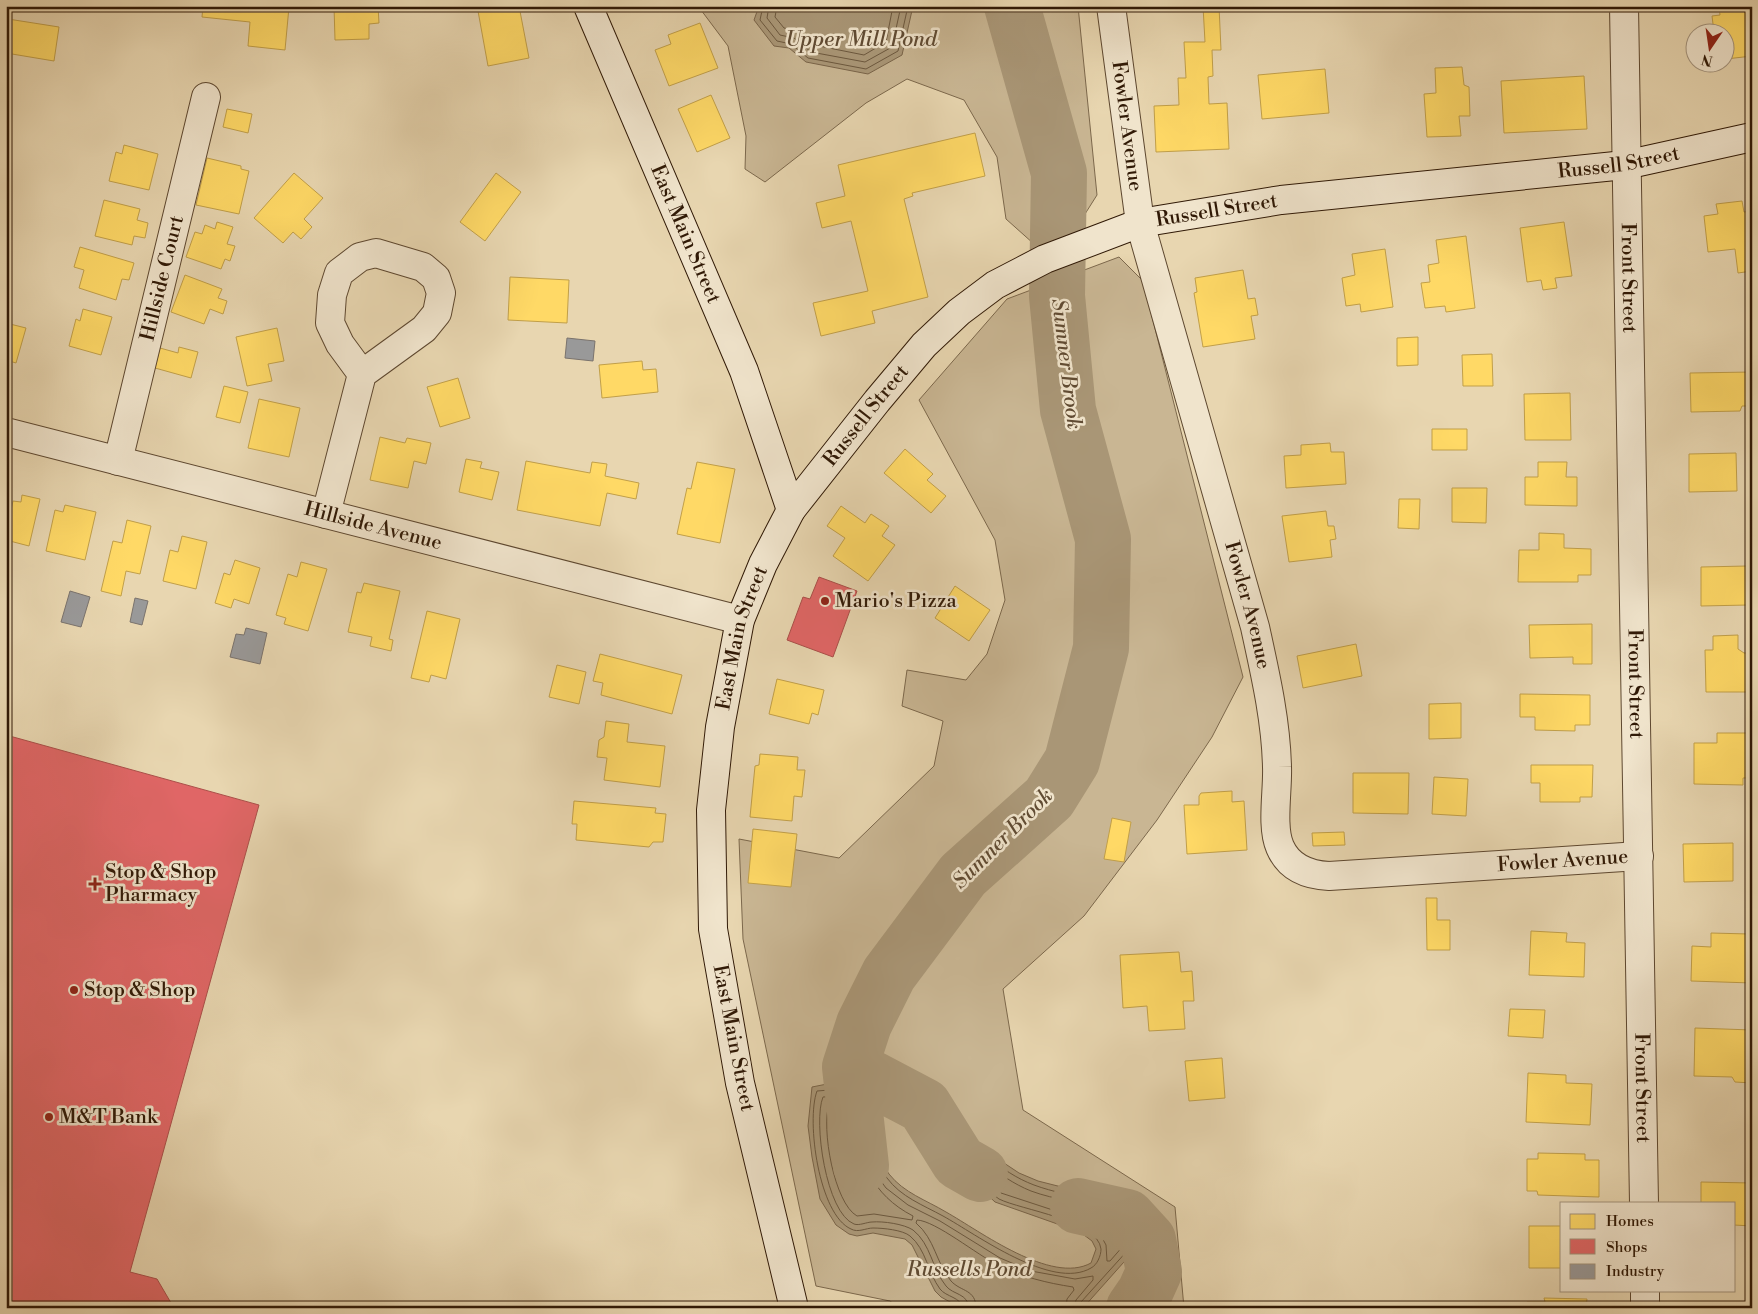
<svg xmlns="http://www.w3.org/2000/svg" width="1758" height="1314" font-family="'Libre Bodoni',serif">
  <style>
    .green { fill: #c9b693; stroke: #7c684c }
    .water { fill: #a99676; stroke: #796449 }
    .homes { fill: #ffd966; stroke: #c19f49 }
    .shops { fill: #e06666; stroke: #ab4f49 }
    .industry { fill: #999; stroke: #7a736d }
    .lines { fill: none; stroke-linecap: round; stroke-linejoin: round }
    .shore { stroke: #6c583e; stroke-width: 1 }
    .river { stroke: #a99676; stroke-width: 56 }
    .street-casing { stroke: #5e4830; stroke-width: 30 }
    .secondary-casing { stroke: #301906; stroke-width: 30 }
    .street { stroke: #f0e4cc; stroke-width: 28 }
    .secondary { stroke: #f0e4cc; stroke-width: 28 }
    .poi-dot { fill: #8f2418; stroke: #f0e4cc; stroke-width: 2 }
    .labels { text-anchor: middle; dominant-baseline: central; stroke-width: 5; stroke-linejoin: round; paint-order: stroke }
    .street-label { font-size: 20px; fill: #301906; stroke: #f0e4cc }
    .poi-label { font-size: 20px; fill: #301906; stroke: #f0e4cc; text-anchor: start }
    .water-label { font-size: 21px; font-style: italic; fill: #604b33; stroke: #f0e4cc }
  </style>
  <rect width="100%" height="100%" fill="#e8d6b0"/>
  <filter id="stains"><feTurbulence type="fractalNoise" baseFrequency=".004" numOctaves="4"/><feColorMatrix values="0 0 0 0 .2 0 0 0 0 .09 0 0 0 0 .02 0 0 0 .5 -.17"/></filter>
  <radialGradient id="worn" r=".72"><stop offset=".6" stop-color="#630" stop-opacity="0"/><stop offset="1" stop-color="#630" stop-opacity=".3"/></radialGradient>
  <path class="green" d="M698,6H1078L1097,195L1085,214L1034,244L1006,219L997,157L964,100L907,79L866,103L765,182L745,169L746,136L728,46Z
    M1119,257L1143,281L1243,677L1212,737L1157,820L1084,916L1003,989L1023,1110L1175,1207L1184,1308H899L890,1301L816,1286L743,939L739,839L839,858L934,766L943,721L902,706L907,670L966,680L987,654L1005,600L995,540L919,400L1007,299Z"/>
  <path class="water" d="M759,6H913L902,55L868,74L806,62L789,48L774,46L754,20Z
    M827,1084H843L873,1109C877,1132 875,1154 889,1174C904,1193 926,1200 946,1212C980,1231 1051,1285 1091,1263L1096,1249L1092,1241L1080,1232L995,1202L978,1186L963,1178L946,1161L927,1126L929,1119L941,1111L948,1113L992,1155L1019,1173L1038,1181L1109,1199L1137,1212L1156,1226L1083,1308H961L941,1297L935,1291L912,1245L905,1239L873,1233L857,1236L849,1234L836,1225L820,1199L812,1157L808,1126L812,1087Z"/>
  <path class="homes" d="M203,6L289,7L285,50L248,46L250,22L202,17Z
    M334,6H378L379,23L369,24V39L335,40Z
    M502,6H519L529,58L488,66L478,11Z
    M1203,6H1219L1221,50H1212L1213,76L1208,77L1209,104L1227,103L1229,149L1156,152L1154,106L1179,105L1178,78H1186L1184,42H1205Z
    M1719,6H1752V56L1726,59V32H1714L1712,16L1720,15Z
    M6,12H9L8,19L59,27L54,61L6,53Z
    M700,23L718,68L669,86L655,50L671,44L668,35Z
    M1462,67L1464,85L1469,87L1470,116H1459L1461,136L1427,137L1424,94L1436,93L1435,68Z
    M1325,69L1329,113L1262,119L1258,75Z
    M1584,76L1587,129L1504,133L1501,81Z
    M711,95L730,138L697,152L678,109Z
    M227,109L252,114L248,133L223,127Z
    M975,133L985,176L912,193L913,196L904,199L928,297L872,311L875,323L821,336L813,303L868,291L851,221L822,228L816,203L845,196L838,165Z
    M124,145L158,154L149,190L109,181L116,152L122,154Z
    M207,158L241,166V169L249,171L239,214L196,205Z
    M294,173L323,198L304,219L312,227L301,239L293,232L283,243L254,218Z
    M496,173L521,192L485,241L460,222Z
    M104,200L140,209L137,220L148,223L145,238L134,236L132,245L95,236Z
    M1742,201L1744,212L1752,211V271L1738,273L1735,249L1708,252L1704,216L1718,214L1716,204Z
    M217,222L233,227L227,244L235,246L230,261L225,259L221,269L186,257L195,232L202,234L205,225L215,229Z
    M1564,222L1572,276L1555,278L1557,288L1543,290L1541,280L1527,282L1520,228Z
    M1466,236L1475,308L1446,312L1445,306L1425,308L1421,283L1430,282L1428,265L1439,263L1436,240Z
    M80,247L134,263L129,280L122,279L116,300L79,288L84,270L74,267Z
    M1385,249L1393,307L1361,312L1360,304L1346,306L1342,278L1355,275L1352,254Z
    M1243,270L1248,299L1255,298L1258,315L1251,316L1255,339L1203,347L1194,293L1197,292L1195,278Z
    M185,275L222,289L218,298L227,301L223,314L210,309L204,324L171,312Z
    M510,277L569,280L567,323L508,320Z
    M83,309L112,317L101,355L69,346L76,319L80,321Z
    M6,323L26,328L16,363L6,360Z
    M277,328L284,361L268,364L272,381L247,386L236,337Z
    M1418,337V365L1397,366V338Z
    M179,347L198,352L191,378L155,368L160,348L178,353Z
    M1492,354L1493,386H1463L1462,355Z
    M642,361L643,370L656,369L658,392L602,398L599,365Z
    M1752,372V406H1742L1740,411L1691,412L1690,373Z
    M458,378L470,418L440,427L427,387Z
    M224,386L248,392L240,423L216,417Z
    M1570,393L1571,440H1525L1524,394Z
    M259,399L300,408L289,457L248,448Z
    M1432,429H1467V450H1432Z
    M380,437L405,443L407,438L431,443L426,464L414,461L408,488L370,480Z
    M1330,443L1331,452H1344L1346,484L1286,488L1284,456L1301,455V445Z
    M905,449L933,474L927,480L946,496L931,513L884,473Z
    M1736,453L1737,491L1689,492V454Z
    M466,459L482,462L480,468L499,472L492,500L459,492Z
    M526,461L590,473L592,462L607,464L605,476L639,483L636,499L607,493L600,526L517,510Z
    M697,462L735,469L720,543L677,534L687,488L691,489Z
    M1538,462H1567L1566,477H1577V506L1525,505V477H1538Z
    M1452,488H1487L1486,523L1452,522Z
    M22,495L40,499L29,546L6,540V514L10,515L13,501L21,502Z
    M1399,499H1420L1419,529L1398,528Z
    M65,505L96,512L85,560L46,551L55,510L63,512Z
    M841,506L865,523L871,514L889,526L882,536L895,545L868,581L833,556L845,538L827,526Z
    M1326,511L1328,526H1334L1336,539L1330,540L1332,557L1289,562L1282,516Z
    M127,520L151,526L140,574L126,571L121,596L101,591L113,541L122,543Z
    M1539,533L1564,534V548L1591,549V575H1578V582H1518L1519,550H1539Z
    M182,536L207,542L196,589L163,581L170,550L178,552Z
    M235,560L260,568L249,604L234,599L231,608L215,603L224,573L230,575Z
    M301,562L327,569L308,631L284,624L286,618L276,615L288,574L297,577Z
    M1747,566V570H1752V598H1748V605L1701,606V567Z
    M364,583L400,591L389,639L393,640L391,651L370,646L372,637L348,632L357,592L361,593Z
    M955,586L990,610L969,641L935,618Z
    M427,611L460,619L446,679L431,675L429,682L411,678Z
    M1592,624V664H1573V657L1530,658L1529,625Z
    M1738,635V649L1744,653H1752V692H1706L1705,650H1713V636Z
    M1356,644L1362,676L1303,688L1297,656Z
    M600,654L682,675L672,714L601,695L603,683L593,681Z
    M557,665L586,672L579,704L549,697Z
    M777,679L824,690L818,715L812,713L809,724L769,714Z
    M1520,694L1590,695V725H1575V731L1535,730V717H1520Z
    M1461,703V738L1429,739V704Z
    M606,721L629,724L627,742L665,746L660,787L604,780L607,758L597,757L599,740L604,737Z
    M1717,733H1752V778H1743V785L1694,784V743H1717Z
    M760,754L798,757L797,770H805L802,797L794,796L792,821L750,817L755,766L759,765Z
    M1531,765H1593L1592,797H1580V802H1540V783H1531Z
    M1353,773H1409L1408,814L1353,813Z
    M1434,777L1468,779L1466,816L1432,814Z
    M1232,791V802L1244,801L1247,850L1187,854L1184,805H1199V796L1201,793Z
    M574,801L656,808L655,813L666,814L663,842H653L649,847L576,840L577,824H572Z
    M1112,818L1131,822L1124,862L1104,859Z
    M753,829L797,834L791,887L748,883Z
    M1344,832L1345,845L1313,846L1312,833Z
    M1733,843V881L1684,882L1683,844Z
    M1426,898H1437V920H1450V950H1427Z
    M1531,931L1567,933L1566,942L1585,943L1584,977L1529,975Z
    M1711,933L1749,934L1752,983L1691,981L1692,946L1711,947Z
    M1179,952L1181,972L1192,971L1194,1001H1183L1185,1029L1149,1031L1147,1006L1123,1008L1120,955Z
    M1510,1009L1545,1010L1543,1038L1508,1036Z
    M1695,1028L1752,1030V1083L1735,1082L1732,1077L1694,1076Z
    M1222,1058L1225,1098L1189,1101L1185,1061Z
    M1528,1073L1566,1075V1083L1592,1084L1590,1125L1526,1122Z
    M1538,1153L1585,1154V1160H1599V1197L1538,1195L1537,1191H1527V1159H1538Z
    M1701,1182L1752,1183V1226L1734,1225V1203H1701Z
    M1529,1226H1562V1268H1529Z
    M1544,1298L1587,1299L1586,1308H1527V1302H1545Z"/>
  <path class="shops" d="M819,577L857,591L833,657L787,640L803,597L810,599Z
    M6,735L259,805L130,1272L157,1279L174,1308H6Z"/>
  <path class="industry" d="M567,338L595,341L593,361L565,358Z
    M70,591L90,597L81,627L61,622Z
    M135,598L148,601L142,625L130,622Z
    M246,628L267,633L260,664L230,657L236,634L244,635Z"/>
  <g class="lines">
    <path class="shore" d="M763,6L760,20L777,41L791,44L808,58L866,69L898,51L908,6
      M769,6L767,18L780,35L794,38L811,52L865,62L892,47L901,6
      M777,6L775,17L784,28L797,31L814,45L864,55L886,42L893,6
      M829,1104L838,1103L855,1116C857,1159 872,1195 913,1216L912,1220L874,1214L857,1216C834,1203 821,1128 829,1104Z
      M943,1124C970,1148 996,1177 1031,1191C1055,1200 1082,1202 1106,1210C1115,1214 1136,1220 1138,1229L1110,1261H1107L1106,1245L1099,1232L1077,1218L1001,1193L985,1177L966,1165L955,1154L940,1128V1125Z
      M1096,1216L1122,1225L1127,1231L1114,1242L1107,1229L1095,1220Z
      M963,1308C961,1297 946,1297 940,1289C928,1273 926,1249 910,1236C903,1230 883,1228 873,1228C866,1228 858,1233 851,1229C819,1215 806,1121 817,1091L842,1089L868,1110C869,1116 868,1120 868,1125C870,1144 875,1164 887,1178C901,1197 923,1205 943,1216C976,1234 1052,1291 1091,1268C1097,1265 1101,1256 1101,1249C1098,1220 1021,1210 999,1199C993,1195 988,1189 983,1184C978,1180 972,1178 966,1174C952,1164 936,1142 932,1125L937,1118H946C973,1143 999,1172 1034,1185C1072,1199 1114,1199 1146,1225L1147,1229L1081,1302L1080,1308
      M969,1308C968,1293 953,1295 946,1286C932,1269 931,1244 913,1230C904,1224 883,1221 872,1222C867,1222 859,1226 854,1224C826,1213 813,1121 823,1097L840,1096L862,1113L866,1148L875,1173L886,1188L908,1205L940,1221L1000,1258L1031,1271L1075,1279L1093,1276V1280L1076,1300L1074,1308
      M976,1308C976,1289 961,1292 951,1281C936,1263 935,1239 916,1223L917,1220C936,1221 977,1255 998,1265C1022,1277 1047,1283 1073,1287L1074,1290L1067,1299L1066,1308"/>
    <path class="river" d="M850,1067L924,1106L959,1162L980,1174
      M861,1166L850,1067L864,1024L889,974L963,875L1049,798L1072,761L1101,648L1103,539L1068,410L1057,296L1059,173L1012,6
      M1078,1206L1127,1217L1148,1240L1154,1272L1145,1292L1134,1308"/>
    <defs>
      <g id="street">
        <path id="s1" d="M1111,6L1140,223L1255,627C1265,673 1276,720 1277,767C1278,790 1271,827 1280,847C1289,868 1308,875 1329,876L1639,856"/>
        <path id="s2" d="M1624,6L1644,1203"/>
        <path id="s3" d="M6,432L740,620"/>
        <path id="s4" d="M118,461L206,97"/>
        <path d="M326,514L362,374L424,329L437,313L441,293L436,278L423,267L376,253L360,257L339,273L332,295L330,323L340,344L362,374"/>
        <path d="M1645,1290V1308"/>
      </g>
      <g id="secondary">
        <path id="s5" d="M588,6L744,371L791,510"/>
        <path id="s6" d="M794,1308L740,1083L713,929L711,810L720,727L740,620L763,564L791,510L877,401L924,345L959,312L995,285L1045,259L1140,223L1281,200L1625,165L1752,137"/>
      </g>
    </defs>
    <use href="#street" class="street-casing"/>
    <use href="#secondary" class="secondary-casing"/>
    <use href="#street" class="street"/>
    <use href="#secondary" class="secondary"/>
  </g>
  <g class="poi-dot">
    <circle cx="825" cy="601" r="5"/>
    <path d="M92.5 876.5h5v5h5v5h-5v5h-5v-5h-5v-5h5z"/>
    <circle cx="74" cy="990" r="5"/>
    <circle cx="49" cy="1117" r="5"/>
  </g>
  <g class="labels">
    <g class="street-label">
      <text stroke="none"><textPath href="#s1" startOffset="121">Fowler Avenue</textPath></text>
      <text stroke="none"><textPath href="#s6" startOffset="1766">Russell Street</textPath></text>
      <text stroke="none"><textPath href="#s6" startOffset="1361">Russell Street</textPath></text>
      <text stroke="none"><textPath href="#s5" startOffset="248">East Main Street</textPath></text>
      <text stroke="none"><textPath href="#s4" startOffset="188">Hillside Court</textPath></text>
      <text stroke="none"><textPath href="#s2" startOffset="272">Front Street</textPath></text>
      <text stroke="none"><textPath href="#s6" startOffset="941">Russell Street</textPath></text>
      <text stroke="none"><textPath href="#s3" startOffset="379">Hillside Avenue</textPath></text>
      <text stroke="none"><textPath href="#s1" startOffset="616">Fowler Avenue</textPath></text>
      <text stroke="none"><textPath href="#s6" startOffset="682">East Main Street</textPath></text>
      <text stroke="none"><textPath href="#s2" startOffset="678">Front Street</textPath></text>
      <text stroke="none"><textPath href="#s1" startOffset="1156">Fowler Avenue</textPath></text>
      <text transform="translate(733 1038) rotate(79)">East Main Street</text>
      <text stroke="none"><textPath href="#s2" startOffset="1082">Front Street</textPath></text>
    </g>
    <g class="poi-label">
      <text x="835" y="601">Mario's Pizza</text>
      <text x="105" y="872">Stop &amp; Shop<tspan x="105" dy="23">Pharmacy</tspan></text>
      <text x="84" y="990">Stop &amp; Shop</text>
      <text x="59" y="1117">M&amp;T Bank</text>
    </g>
    <g class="water-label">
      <text x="861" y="40">Upper Mill Pond</text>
      <text transform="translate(1066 364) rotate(83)">Sumner Brook</text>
      <text transform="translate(1003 839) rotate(-45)">Sumner Brook</text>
      <text x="969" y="1270">Russells Pond</text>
    </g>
  </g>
  <rect width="1758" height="1314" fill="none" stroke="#e8d6b0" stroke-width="25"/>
  <rect x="8" y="8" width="1743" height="1299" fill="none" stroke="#301906" stroke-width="2.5"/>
  <rect x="12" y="12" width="1733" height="1289" fill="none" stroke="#301906"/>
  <rect x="1560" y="1202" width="175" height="90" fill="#f0e4cc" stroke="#a3937d"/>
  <rect x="1570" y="1214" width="25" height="15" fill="#ffd966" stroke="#a3937d"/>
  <text x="1606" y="1226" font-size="15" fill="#301906">Homes</text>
  <rect x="1570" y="1239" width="25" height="15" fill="#e06666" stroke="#a3937d"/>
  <text x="1606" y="1252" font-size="15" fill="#301906">Shops</text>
  <rect x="1570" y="1264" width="25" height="15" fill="#999999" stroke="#a3937d"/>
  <text x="1606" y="1276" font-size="15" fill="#301906">Industry</text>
  <g transform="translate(1710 48) rotate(193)"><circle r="24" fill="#f0e4cc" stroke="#a3937d"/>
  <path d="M0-4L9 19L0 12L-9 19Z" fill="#8f2418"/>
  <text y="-8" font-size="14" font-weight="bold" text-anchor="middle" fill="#301906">N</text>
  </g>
  <rect width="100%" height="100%" filter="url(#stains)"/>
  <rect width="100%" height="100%" fill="url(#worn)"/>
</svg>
